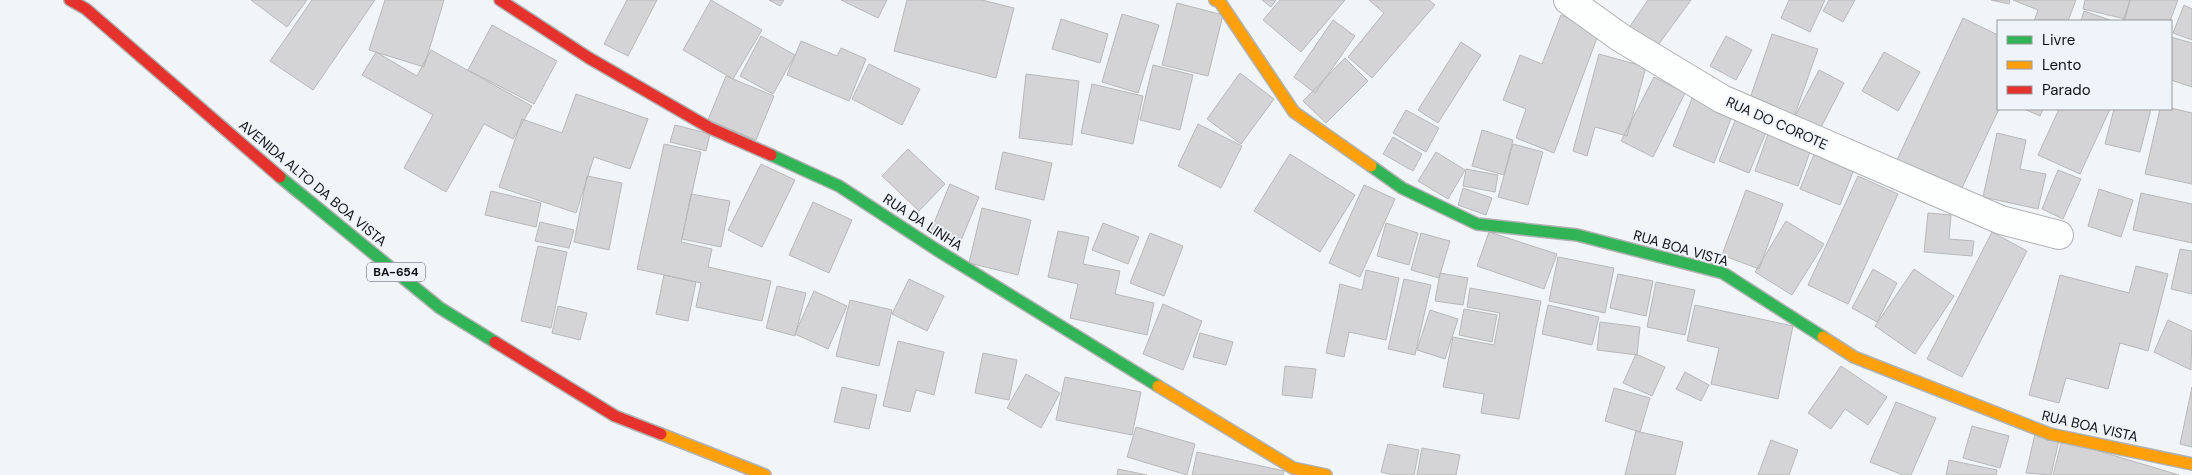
<svg xmlns="http://www.w3.org/2000/svg" width="2192" height="475" font-family="'DM Sans',sans-serif">
  <style>
    .building { fill: #d4d3d5; stroke: #b8b8b9 }
    .lines { fill: none; stroke-linecap: round; stroke-linejoin: round }
    .street-casing { stroke: #afb1b3; stroke-width: 30 }
    .fast-casing { stroke: #afb1b3; stroke-width: 14 }
    .slow-casing { stroke: #afb1b3; stroke-width: 14 }
    .jam-casing { stroke: #afb1b3; stroke-width: 14 }
    .street { stroke: #fdfefe; stroke-width: 28 }
    .fast { stroke: #30b455; stroke-width: 11 }
    .slow { stroke: #ff9f0a; stroke-width: 11 }
    .jam { stroke: #e5322d; stroke-width: 11 }
    .labels { text-anchor: middle; dominant-baseline: central; stroke-width: 4; stroke-linejoin: round; paint-order: stroke }
    .shield { fill: #eff4fb; stroke: #525559; stroke-width: 1 }
    .shield-label { font-size: 12px; font-weight: bold; fill: #0f1113 }
    .street-label { font-size: 14px; fill: #0f1113; stroke: #eff4fb }
  </style>
  <rect width="100%" height="100%" fill="#f2f5f8"/>
  <path class="building" d="M251,0H307L287,27Z
    M312,0H375L313,90L270,61Z
    M385,0H444L424,67L369,50Z
    M627,0H657L628,56L604,44Z
    M711,0L762,30L733,79L683,50Z
    M769,0H784L780,6Z
    M841,0H887L878,18Z
    M907,0H982L1014,8L996,78L894,51Z
    M1262,0H1276L1271,7Z
    M1280,0H1345L1301,52L1263,20Z
    M1369,0H1429L1435,5L1372,78L1348,57L1384,13Z
    M1648,0H1691L1653,52L1626,32Z
    M1789,0H1825L1810,32L1781,18Z
    M1829,0H1855L1843,22L1823,11Z
    M1991,0H2010L2009,4Z
    M2013,0H2076L2068,21H2034L2038,10Z
    M2085,0H2130L2125,19L2083,9Z
    M2130,0H2178L2170,21H2123Z
    M1177,3L1223,15L1208,76L1162,65Z
    M2184,5L2192,9V40L2173,33Z
    M2084,11L2113,21H2081Z
    M1122,14L1159,25L1138,93L1102,82Z
    M1561,15L1600,30L1554,153L1516,138L1526,109L1503,100L1520,55L1542,64Z
    M1963,18L1998,35L1999,109L1961,190L1897,160Z
    M1061,19L1108,34L1100,63L1052,49Z
    M1333,20L1355,36L1315,93L1294,77Z
    M492,25L557,61L534,104L468,70Z
    M1772,34L1818,49L1793,120L1748,104Z
    M761,36L795,55L773,94L740,76Z
    M1726,36L1752,50L1736,80L1710,66Z
    M2171,37L2192,43V87L2171,80Z
    M801,41L837,56L841,48L866,59L849,101L787,75Z
    M1461,42L1481,55L1438,123L1418,110Z
    M431,50L532,106L513,139L484,124L446,192L404,168L433,115L362,75L376,52L417,76Z
    M1884,52L1920,72L1898,111L1862,91Z
    M1599,54L1646,67L1627,136L1595,127L1587,156L1573,151Z
    M1345,58L1368,81L1326,123L1303,101Z
    M869,64L920,89L902,125L852,99Z
    M1153,65L1193,75L1180,130L1140,120Z
    M1819,70L1844,83L1817,135L1792,122Z
    M1240,73L1274,99L1241,144L1207,119Z
    M1026,74L1079,81L1072,145L1019,138Z
    M726,76L774,96L756,140L708,120Z
    M1654,77L1685,93L1653,157L1621,141Z
    M1092,84L1143,96L1133,144L1081,133Z
    M576,94L648,119L630,169L594,157L576,213L499,187L522,119L562,133Z
    M1693,96L1734,111L1714,163L1673,146Z
    M2171,108L2192,113V184L2145,174L2160,109Z
    M2024,109H2043L2040,116Z
    M2059,109H2110L2080,174L2038,155Z
    M2114,109H2151L2140,152L2105,144Z
    M1406,110L1439,128L1426,152L1393,133Z
    M1738,113L1769,125L1749,173L1719,161Z
    M1198,124L1242,146L1221,188L1178,166Z
    M675,125L710,134L706,151L670,142Z
    M1482,130L1513,140L1504,175L1472,166Z
    M1769,131L1812,146L1798,186L1755,171Z
    M1997,133L2026,140L2020,169L2046,174L2038,209L1983,197Z
    M1393,137L1422,154L1413,171L1383,154Z
    M664,144L701,152L681,242L712,249L708,267L771,281L762,321L696,307L701,283L637,269Z
    M1513,144L1543,152L1528,205L1498,197Z
    M908,149L945,184L919,211L882,176Z
    M1003,152L1052,163L1044,200L995,189Z
    M1436,152L1465,170L1448,199L1418,181Z
    M1815,152L1855,167L1840,205L1800,189Z
    M1290,154L1355,195L1320,252L1254,211Z
    M761,164L795,180L762,247L728,230Z
    M1466,169L1498,175L1495,192L1463,186Z
    M2058,170L2081,179L2063,219L2042,209Z
    M587,176L622,183L609,250L574,242Z
    M1858,176L1898,194L1848,304L1808,285Z
    M950,184L979,197L960,243L931,230Z
    M1364,185L1395,199L1360,277L1329,263Z
    M1463,188L1492,198L1486,215L1458,205Z
    M2099,189L2133,200L2121,237L2088,226Z
    M1746,190L1783,204L1759,269L1722,255Z
    M491,191L541,203L536,227L485,215Z
    M2141,193L2192,204V243L2133,230Z
    M691,194L730,201L721,247L682,239Z
    M813,202L852,220L829,273L789,255Z
    M982,208L1031,220L1018,275L969,263Z
    M1928,213L1951,215L1949,239L1974,241L1972,256L1924,252Z
    M1786,221L1824,244L1792,295L1755,272Z
    M540,222L574,230L569,248L535,241Z
    M1103,223L1139,237L1128,264L1092,250Z
    M1386,223L1418,233L1409,265L1377,256Z
    M1058,231L1089,237L1083,264L1120,271L1115,294L1154,303L1147,335L1070,318L1078,284L1048,277Z
    M1489,232L1557,254L1544,289L1477,266Z
    M1992,232L2027,251L1962,377L1927,359Z
    M1150,233L1183,246L1164,296L1130,283Z
    M1421,233L1450,241L1439,278L1411,270Z
    M538,246L567,252L551,328L521,321Z
    M2180,249L2192,251V294L2171,289Z
    M1558,257L1614,268L1605,313L1549,301Z
    M2136,266L2168,274L2148,351L2120,343L2108,389L2066,378L2059,403L2029,395L2060,275L2129,293Z
    M1873,269L1897,283L1877,322L1852,308Z
    M1914,269L1954,296L1915,354L1875,326Z
    M1366,270L1399,278L1386,340L1349,332L1344,357L1326,353L1340,284L1362,290Z
    M1440,273L1468,278L1463,305L1435,301Z
    M1618,274L1653,281L1646,316L1610,308Z
    M664,275L696,282L688,321L656,314Z
    M909,279L944,296L927,331L892,314Z
    M1404,279L1431,285L1415,355L1388,349Z
    M1656,282L1695,290L1685,335L1647,327Z
    M777,286L806,293L795,336L766,328Z
    M1470,288L1541,301L1519,419L1481,413L1484,394L1443,387L1453,337L1494,345L1500,313L1467,307Z
    M814,291L847,306L828,349L795,334Z
    M850,300L892,310L879,366L836,356Z
    M1163,304L1202,321L1183,370L1143,354Z
    M1548,305L1599,317L1592,345L1542,334Z
    M1695,305L1793,326L1778,399L1711,384L1719,348L1687,341Z
    M558,306L587,313L580,340L552,333Z
    M1464,309L1497,315L1492,342L1459,335Z
    M1430,310L1458,319L1445,359L1417,350Z
    M2168,320L2192,331L2191,370L2154,352Z
    M1600,322L1640,327L1637,355L1597,350Z
    M1200,333L1233,342L1226,365L1193,357Z
    M898,341L944,352L934,395L916,390L910,412L883,406Z
    M983,353L1017,360L1009,400L975,393Z
    M1636,354L1665,367L1652,396L1623,383Z
    M1285,366L1316,369L1312,398L1282,395Z
    M1841,366L1887,397L1868,425L1845,409L1831,429L1808,413Z
    M1685,372L1709,385L1701,401L1676,389Z
    M1026,374L1060,393L1041,428L1007,408Z
    M1065,377L1141,392L1132,435L1056,420Z
    M842,387L877,395L869,429L834,422Z
    M2192,387V447L2180,444Z
    M1614,388L1650,398L1640,432L1605,421Z
    M1896,402L1936,418L1911,475H1903L1870,462Z
    M1972,426L2009,436L2000,468L1963,458Z
    M1136,427L1195,444L1187,475L1127,457Z
    M1636,431L1683,442L1675,475H1625Z
    M2035,434L2059,440L2051,475L2026,473Z
    M1771,440L1798,450L1789,475H1758Z
    M2062,440L2179,475H2053Z
    M1388,444L1419,450L1414,475H1393L1381,472Z
    M1422,448L1460,455L1456,475H1417Z
    M1197,452L1284,471L1283,475H1192Z
    M1949,460L1997,470L1996,475H1946Z
    M1118,469L1147,475H1117Z"/>
  <g class="lines">
    <defs>
      <path id="street" d="M1568,0L1621,38L1722,99L2001,220L2059,235"/>
      <path id="fast" d="M771,155L839,186L937,250L1158,386
        M1371,166L1402,188L1477,224L1577,235L1723,273L1823,337
        M280,177L440,308L495,342"/>
      <path id="slow" d="M1215,0L1220,2L1294,112L1371,166
        M1823,337L1854,357L2050,434L2192,464
        M1158,386L1293,468L1326,475
        M661,434L765,475"/>
      <path id="jam" d="M70,0L86,9L280,177
        M500,0L589,58L710,128L771,155
        M495,342L615,416L661,434"/>
    </defs>
    <use href="#street" class="street-casing"/>
    <use href="#fast" class="fast-casing"/>
    <use href="#slow" class="slow-casing"/>
    <use href="#jam" class="jam-casing"/>
    <use href="#street" class="street"/>
    <use href="#fast" class="fast"/>
    <use href="#slow" class="slow"/>
    <use href="#jam" class="jam"/>
  </g>
  <g class="labels">
    <rect class="shield" x="367" y="262.5" width="58" height="19" rx="4"/>
    <g class="shield-label">
      <text x="396" y="272">BA-654</text>
    </g>
    <g class="street-label">
      <text transform="translate(1777 123) rotate(24)">RUA DO COROTE</text>
      <text transform="translate(313 183) rotate(40)">AVENIDA ALTO DA BOA VISTA</text>
      <text transform="translate(923 222) rotate(33)">RUA DA LINHA</text>
      <text transform="translate(1681 248) rotate(16)">RUA BOA VISTA</text>
      <text transform="translate(2090 426) rotate(13)">RUA BOA VISTA</text>
    </g>
  </g>
  <rect x="1997" y="20" width="175" height="90" fill="#eff4fb" stroke="#95999e"/>
  <rect x="2007" y="36" width="25" height="8" fill="#30b455" stroke="#95999e"/>
  <text x="2042" y="45" font-size="15" fill="#0f1113">Livre</text>
  <rect x="2007" y="61" width="25" height="8" fill="#ff9f0a" stroke="#95999e"/>
  <text x="2042" y="70" font-size="15" fill="#0f1113">Lento</text>
  <rect x="2007" y="86" width="25" height="8" fill="#e5322d" stroke="#95999e"/>
  <text x="2042" y="95" font-size="15" fill="#0f1113">Parado</text>
</svg>
